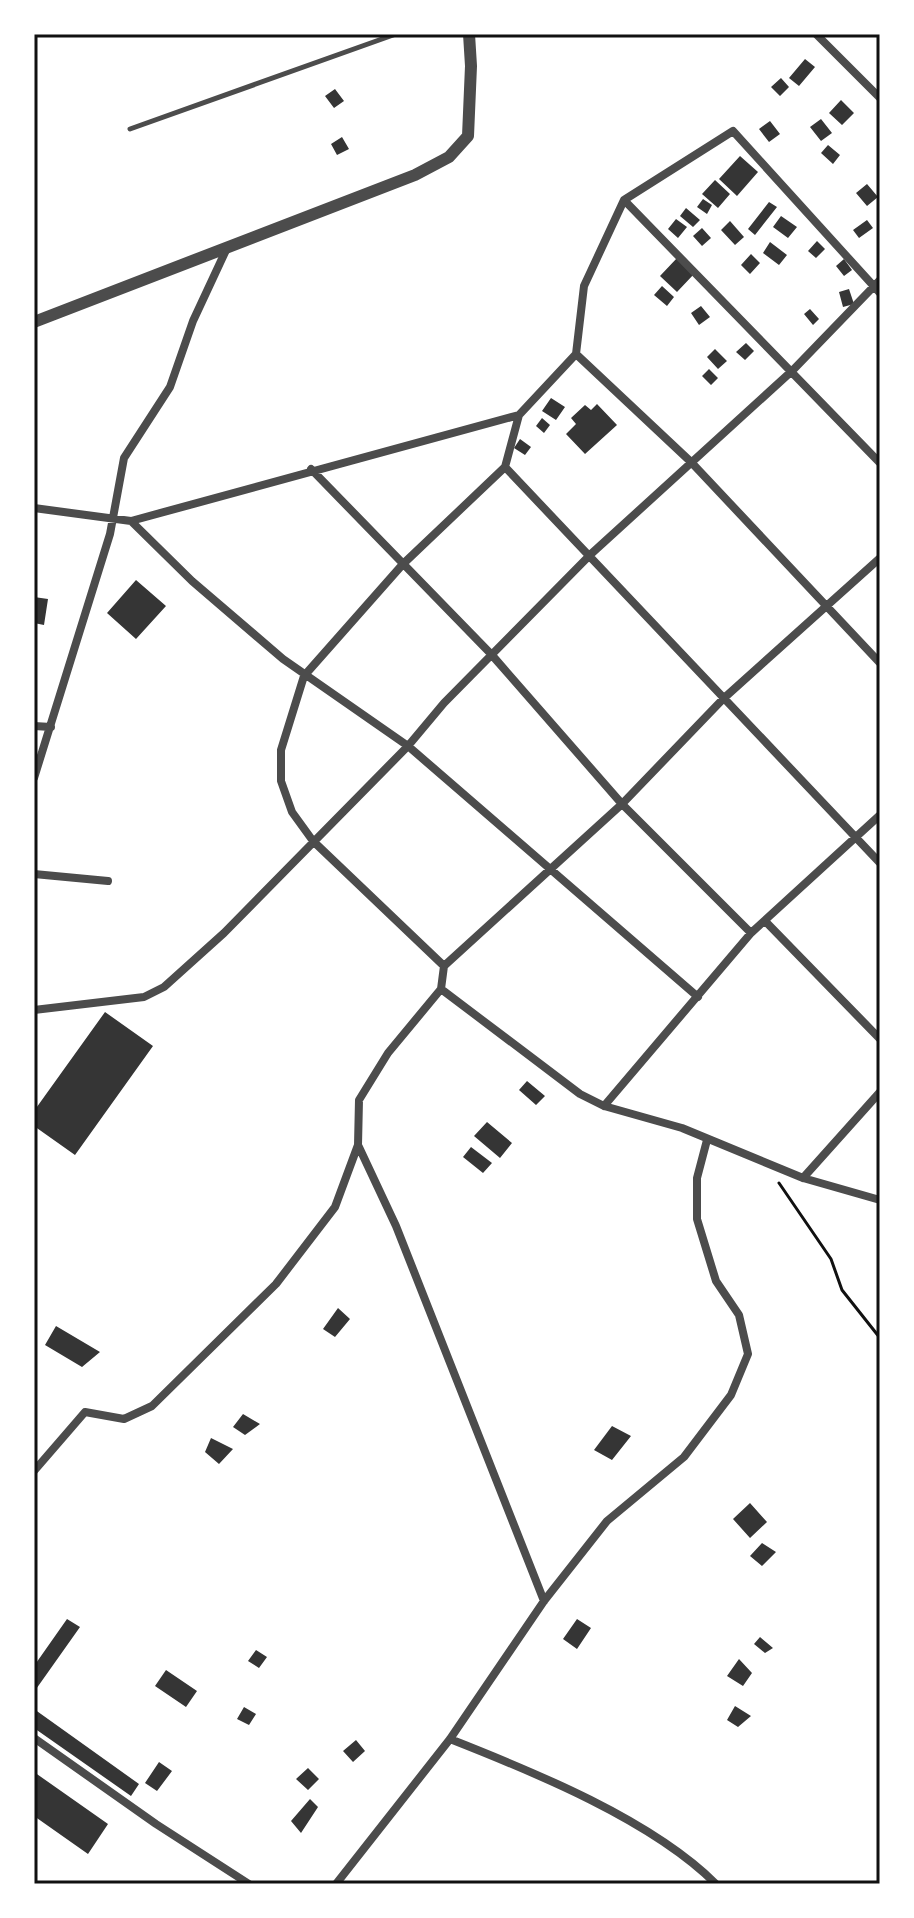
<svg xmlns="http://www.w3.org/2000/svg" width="914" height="1918" font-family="'DM Sans',sans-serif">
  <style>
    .building { fill: #353535 }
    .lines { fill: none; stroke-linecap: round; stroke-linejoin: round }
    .path { stroke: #111; stroke-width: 3 }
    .service { stroke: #4c4c4c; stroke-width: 5 }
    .minor { stroke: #4c4c4c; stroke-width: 8 }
    .tertiary { stroke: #4c4c4c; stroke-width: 12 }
    .neatline { fill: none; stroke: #111; stroke-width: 3 }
  </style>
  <rect width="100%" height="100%" fill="#fff"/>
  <path class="building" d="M805,59L815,67L799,86L789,78Z
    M781,78L789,87L780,96L771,87Z
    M335,89L344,101L334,108L325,96Z
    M841,100L854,113L842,125L829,113Z
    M821,119L832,133L821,141L810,127Z
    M770,121L780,134L769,142L759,129Z
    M342,137L349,149L337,155L331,144Z
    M828,145L840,155L833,164L821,153Z
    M740,156L758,172L737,196L719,179Z
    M715,180L730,194L718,208L702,194Z
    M867,184L878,197L867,206L856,193Z
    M703,199L712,205L707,214L697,207Z
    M769,202L777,207L755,235L748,229Z
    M686,208L700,220L693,227L680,216Z
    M781,216L797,227L788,238L773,227Z
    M676,219L687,227L678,238L668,229Z
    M867,220L873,228L859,238L853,230Z
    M730,221L744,237L735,245L721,230Z
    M702,228L711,238L702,246L693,236Z
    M817,241L825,249L816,258L808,251Z
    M770,242L787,255L779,265L763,253Z
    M751,254L760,263L750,274L741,265Z
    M677,258L694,274L677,292L660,276Z
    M844,259L852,270L844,276L836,266Z
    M662,286L674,297L667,306L654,295Z
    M849,289L854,304L843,307L839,292Z
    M701,306L710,317L699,325L691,313Z
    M810,309L819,319L813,325L804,314Z
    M746,343L754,351L745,360L736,352Z
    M715,349L727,361L718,369L707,357Z
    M709,369L718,378L711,385L702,376Z
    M551,398L565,407L556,420L542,411Z
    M597,404L617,425L585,454L566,434L576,424L571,418L585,405L591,410Z
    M542,418L550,425L544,433L536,426Z
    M520,439L531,447L525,455L514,448Z
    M136,580L166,606L136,639L107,613Z
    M34,597L48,599L44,625L34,623Z
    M105,1012L153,1046L75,1155L34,1126V1111Z
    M527,1081L545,1096L536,1105L519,1090Z
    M487,1122L512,1143L500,1158L474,1136Z
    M471,1147L492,1163L483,1173L463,1157Z
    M338,1308L350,1319L335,1337L323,1329Z
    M56,1326L100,1352L82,1367L45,1345Z
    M243,1414L260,1424L245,1435L233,1427Z
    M612,1426L631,1436L612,1460L594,1450Z
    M211,1438L233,1449L219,1464L205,1452Z
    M750,1503L767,1522L750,1538L733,1519Z
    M762,1543L776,1552L762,1566L750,1556Z
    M67,1619L80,1627L34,1692V1666Z
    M577,1619L591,1628L577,1649L563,1639Z
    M760,1637L773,1648L765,1653L754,1644Z
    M256,1650L267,1657L259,1668L248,1661Z
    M739,1659L752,1673L743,1686L727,1676Z
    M166,1670L197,1691L186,1707L155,1686Z
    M735,1706L751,1716L738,1727L727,1720Z
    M244,1707L256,1714L249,1725L237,1719Z
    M34,1709L139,1784L131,1796L34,1728Z
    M356,1740L365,1751L353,1762L343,1751Z
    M159,1762L172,1771L157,1791L145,1783Z
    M308,1768L319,1779L308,1790L296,1779Z
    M34,1772L108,1824L88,1854L34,1816Z
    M310,1799L318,1807L301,1833L291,1821Z"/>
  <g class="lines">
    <path class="path" d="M779,1183L831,1259L842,1290L880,1338"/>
    <path class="service" d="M130,129L396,34"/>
    <path class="minor" d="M816,34L880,98
      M624,200L880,463
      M576,354L691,462L880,663
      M519,415L505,467L880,863
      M505,467L403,564L304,676L281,750V781L292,812L313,841L444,966L441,989L580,1094L604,1106L682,1128L803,1178L880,1200
      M311,469L491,654L622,804L751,933
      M34,508L131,521L192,581L283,659L408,746L698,997
      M131,521L519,415L576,354L584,286L624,200L733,131L880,293
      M34,726L51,727
      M34,778L110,534L124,458L170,387L193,321L227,248
      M34,874L108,881
      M766,922L880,1039
      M444,966L622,804L723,699L880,558
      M34,1010L144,997L164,987L224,933L408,746L444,703L591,554L793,370L880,280
      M604,1106L751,933L880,815
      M358,1145L396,1226L544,1601
      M803,1178L880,1092
      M34,1471L85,1412L124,1419L152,1406L276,1284L335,1207L358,1145L359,1100L388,1053L441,989
      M34,1738L156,1824L249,1884
      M450,1739C534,1772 652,1820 716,1884
      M336,1884L450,1739L544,1601L607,1521L684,1457L731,1395L748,1354L739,1315L716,1281L697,1219V1178L707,1140"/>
    <path class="tertiary" d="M34,322L415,175L449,157L468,136L471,66L469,34"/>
  </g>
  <rect width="914" height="1918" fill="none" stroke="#ffffff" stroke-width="72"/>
  <rect x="36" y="36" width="842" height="1846" class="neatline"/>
</svg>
